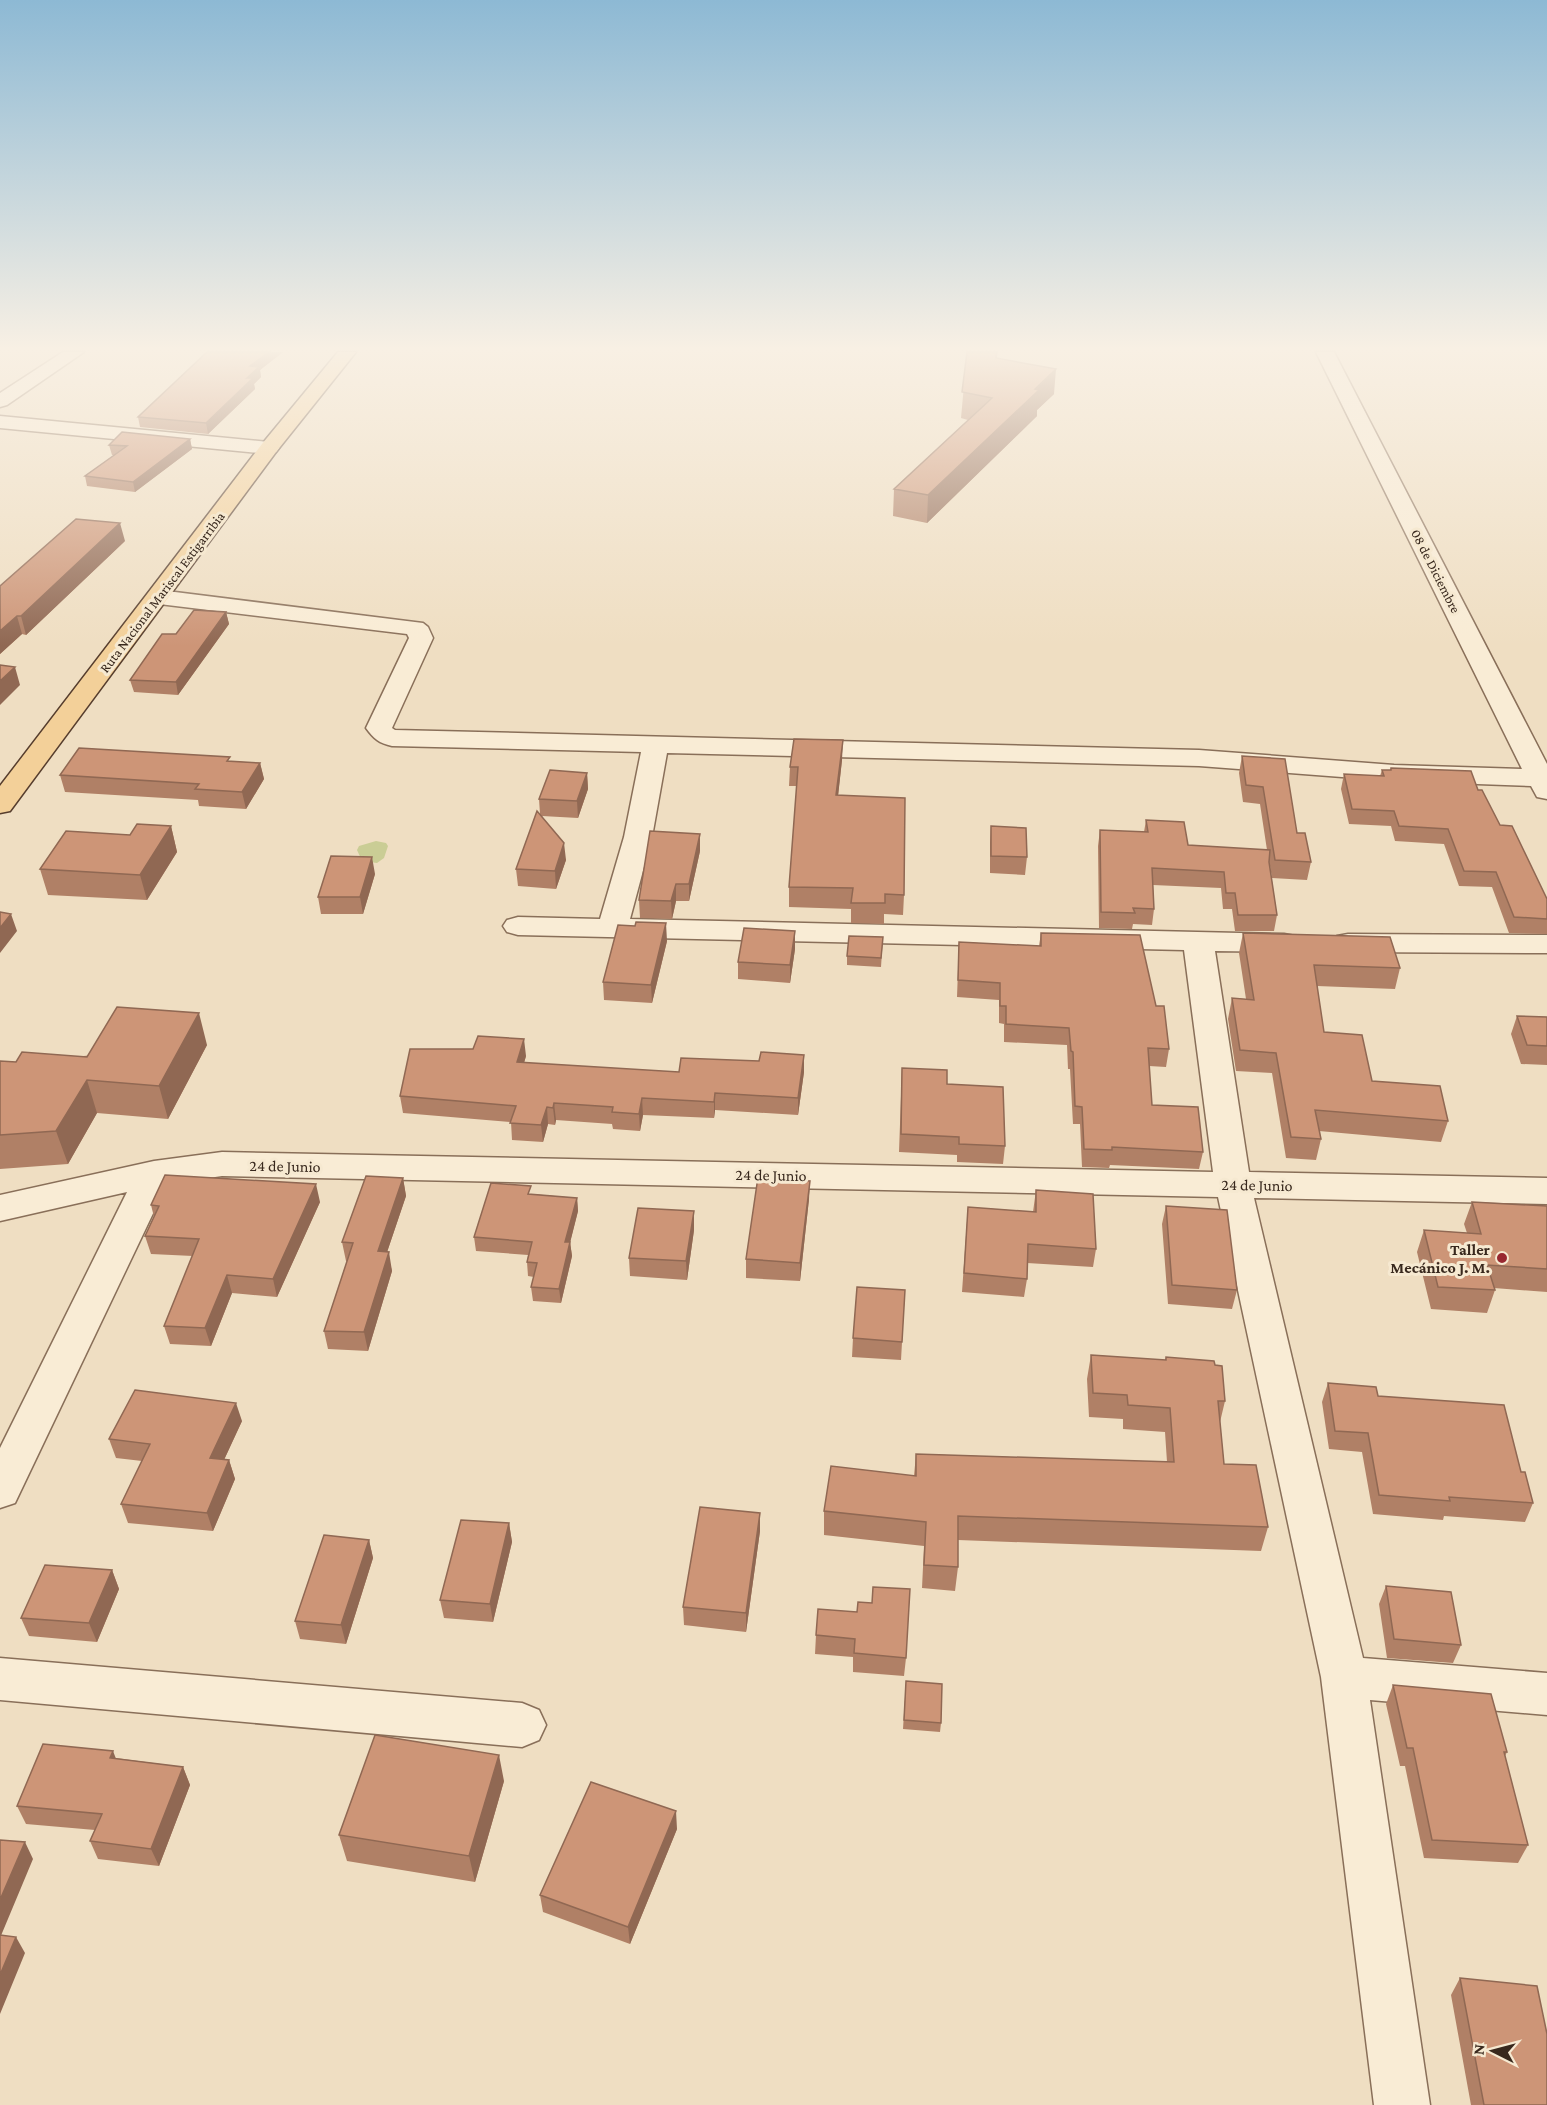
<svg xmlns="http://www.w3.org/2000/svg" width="1547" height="2105" font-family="'Crimson Pro',serif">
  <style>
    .green { fill: #cacd95 }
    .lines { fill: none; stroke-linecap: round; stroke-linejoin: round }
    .minor-casing { stroke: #896f59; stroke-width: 3 }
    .major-casing { stroke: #563d2d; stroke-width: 3 }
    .minor { fill: #f9ecd5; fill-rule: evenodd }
    .major { fill: #f3d099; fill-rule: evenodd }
    .wall { fill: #b08066 }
    .shaded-wall { fill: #906853 }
    .building { fill: #cd9577; stroke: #906853; stroke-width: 1.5 }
    .poi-dot { fill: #982830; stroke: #f6e9d1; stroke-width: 2 }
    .labels { text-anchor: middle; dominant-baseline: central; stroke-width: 6; stroke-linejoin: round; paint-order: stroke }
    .far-street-label { font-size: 14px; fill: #38281d; stroke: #f6e9d1 }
    .street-label { font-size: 16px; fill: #38281d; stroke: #f6e9d1 }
    .poi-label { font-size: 16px; font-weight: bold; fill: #38281d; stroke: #f6e9d1; text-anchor: end }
  </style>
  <rect width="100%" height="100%" fill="#efdec2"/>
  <path class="green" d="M376,841L386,843L388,846L384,858L377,863L362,861L357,850L359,846Z"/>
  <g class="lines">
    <defs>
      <path id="minor" d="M63,352H84L7,405L0,407V393Z
        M1316,352H1334L1547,764V799L1537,797L1531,786L1394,781L1199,766L667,753L652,837L630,919L1284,934L1295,936L1299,943L1295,950L1284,952L1215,951L1249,1172L1547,1178V1204L1254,1198L1363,1658L1547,1673V1715L1370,1700L1430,2105H1374L1321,1677L1218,1197L222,1176L167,1184L15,1503L0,1508V1448L127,1192L0,1221V1195L154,1161L222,1152L1213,1172L1184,950L518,935L507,932L503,926L507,920L518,917L600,919L624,837L641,752L392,746C379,743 374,739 366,728L409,638L407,634L159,604L151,602L147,597L151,592L159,590L423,623L428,627L433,638L392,728L395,730L1199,750L1394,765L1522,769Z
        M0,416L269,442L276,444L279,448L276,452L269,454L0,428Z
        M1348,934L1547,935V953L1348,952L1337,950L1333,943L1337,936Z
        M0,1658L522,1703L539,1710L546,1725L539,1740L522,1747L0,1700Z"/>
      <path id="major" d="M338,352H356L276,452L10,811L0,813V786L262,444Z"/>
    </defs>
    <use href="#minor" class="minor-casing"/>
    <use href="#major" class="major-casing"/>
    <use href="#minor" class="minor"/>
    <use href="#major" class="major"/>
  </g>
  <path class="wall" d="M207,352H283L260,370L261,377L254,384L255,389L208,434L140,427L138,417Z
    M967,352H997V359L1054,394L1037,410V416L927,523L893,516L894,489L968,420L961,418Z
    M190,439L192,449L135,492L87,486L85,476L114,455H112L109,445Z
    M125,541L26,635L22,634L0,654V586Z
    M226,612L229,624L178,695L134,692L130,680Z
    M1242,756L1297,833L1311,862L1307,880L1272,878L1269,860L1277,915L1274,931H1235L1232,909H1223L1221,888L1153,885L1154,909L1152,925L1133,924L1132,929L1099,928L1098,846L1100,830L1144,832L1146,820L1188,845L1267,850L1260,804L1243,802L1239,773Z
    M842,760L838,795L904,895L903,915L884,914V924L851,923V909L789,907V887L797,786H789L790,767Z
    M231,761L260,763L264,779L246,809L199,806L198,800L65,792L60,775Z
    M1391,768L1478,790L1500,825L1547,899V934L1509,933L1492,887L1459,886L1444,844L1395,841L1391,826L1349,824L1341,789L1344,774L1380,776L1382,770H1390Z
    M587,773L588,789L578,818L542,816L566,860L556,889L518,886L516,869L540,814L539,799Z
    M171,826L177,852L147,900L48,895L40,869L130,835Z
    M991,826L1027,857L1025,875L990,873V843Z
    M700,851L689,901H676L672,919L640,918L639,900Z
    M375,874L363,914H321L318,897Z
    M1041,933L1156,1006L1169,1049L1166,1067L1149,1066L1152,1105L1203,1152L1199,1169L1110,1165L1109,1168L1082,1167L1080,1124H1073L1070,1069H1068L1067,1045L1004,1042V1024L999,1023V1000L957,997L959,942L1039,946Z
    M1243,933L1400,968L1395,989L1317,986L1324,1032L1372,1081L1448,1121L1441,1142L1319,1131L1321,1139L1316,1160L1286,1158L1272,1073L1236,1071L1228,1019L1232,998L1246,999L1239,953Z
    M883,937L881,967L847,965V956Z
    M667,941L652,1003L604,1000L603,982Z
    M795,949L790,983L738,979V962Z
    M1517,1016L1547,1017V1065L1521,1064L1511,1034Z
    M207,1045L168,1119L97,1113L68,1164L0,1169V1061L16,1062Z
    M526,1056L524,1063L679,1072H804L798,1115L715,1110L714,1118L643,1115L640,1131L613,1129L612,1124L556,1120L555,1125L548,1124L543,1142L512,1140L511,1122L403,1113L400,1096Z
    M902,1068L947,1084L1005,1146L1003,1164L957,1162V1155L899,1152Z
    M403,1178L406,1196L387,1252L392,1271L368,1351L328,1349L324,1331L347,1261H346L342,1242Z
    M1036,1190L1096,1249L1093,1267L1027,1263V1279L1024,1297L962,1292L968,1207L1033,1212Z
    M532,1194L577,1198L578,1211L570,1242L572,1256L561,1303L533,1301L531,1287L534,1277L528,1276L527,1262L528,1255L476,1251L474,1237Z
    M809,1199L800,1281L746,1278V1259Z
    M320,1202L277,1297L232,1293L211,1346L170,1344L164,1326L193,1256L151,1254L145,1236L154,1217L151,1205Z
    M1472,1202L1547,1206V1292L1494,1288L1495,1290L1487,1313L1431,1309L1417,1252L1424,1230L1467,1233L1464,1224Z
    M1166,1206L1237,1290L1232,1309L1168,1304L1162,1224Z
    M694,1230L687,1280L630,1276L629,1258Z
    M905,1290L901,1360L852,1357L853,1338Z
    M1091,1355L1165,1360L1166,1357L1215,1365L1225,1401L1220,1422L1224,1464L1268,1527L1261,1551L958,1540V1567L955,1591L922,1588L924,1546L824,1535V1511L914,1476L916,1454L1167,1462L1165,1432L1123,1429V1419L1089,1417L1087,1379Z
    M1328,1383L1378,1396L1521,1472L1533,1503L1525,1522L1444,1516L1443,1520L1373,1514L1362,1452L1329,1449L1322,1402Z
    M242,1421L224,1460H229L235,1479L213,1531L128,1523L121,1504L142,1461L116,1458L109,1439Z
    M760,1513V1531L746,1632L684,1625L683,1607Z
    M509,1523L512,1542L493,1622L444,1618L440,1600Z
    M369,1540L373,1558L346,1644L300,1639L295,1621Z
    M112,1570L119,1589L97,1642L29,1636L21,1618Z
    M1386,1586L1461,1645L1453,1663L1387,1658L1379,1604Z
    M873,1587L906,1658L904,1676L853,1672V1657L815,1654L816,1635L872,1603Z
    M906,1681L941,1723L940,1732L903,1729Z
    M1393,1685L1507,1752L1505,1756L1528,1845L1518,1863L1424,1858L1405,1766H1400L1386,1704Z
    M116,1758L183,1767L190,1785L159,1866L98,1859L90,1841L95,1830L26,1824L17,1806Z
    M504,1781L475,1882L347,1861L339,1835Z
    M677,1829L630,1944L543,1912L540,1895Z
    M1460,1978L1547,2105H1471L1451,1995Z"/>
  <path class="shaded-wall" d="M269,352H283L260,370L261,377L254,384L255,389L208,434L206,423L247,378L250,366Z
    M1056,369L1054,394L1037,410V416L927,523L928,495Z
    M190,439L192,449L135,492L133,482Z
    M120,523L125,541L26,635L21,616Z
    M226,612L229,624L178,695L176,682Z
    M17,616L22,634L0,654V631Z
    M15,667L20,685L0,705V681Z
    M843,740L842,760L836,815V795Z
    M260,763L264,779L246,809L242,792Z
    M587,773L588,789L578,818L577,801Z
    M171,826L177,852L147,900L140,875Z
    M700,834V851L689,901V884Z
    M564,843L566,860L556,889L555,871Z
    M372,857L375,874L363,914L360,897Z
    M676,884V901L672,919L671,901Z
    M11,914L17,931L0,953V928Z
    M666,923L667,941L652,1003L651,985Z
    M795,931V949L790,983V965Z
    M199,1013L207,1045L168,1119L159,1086Z
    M524,1039L526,1056L519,1079L517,1062Z
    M804,1055V1072L798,1115V1098Z
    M87,1080L97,1113L68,1164L56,1131Z
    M715,1093V1110L714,1118V1102Z
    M642,1098L643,1115L640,1131L639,1114Z
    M554,1103L556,1120L555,1125L553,1108Z
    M547,1107L548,1124L543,1142L541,1125Z
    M403,1178L406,1196L381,1270L378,1251Z
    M810,1181L809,1199L800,1281V1263Z
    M316,1184L320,1202L277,1297L273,1279Z
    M577,1198L578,1211L567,1255L565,1242Z
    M694,1211V1230L687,1280L686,1261Z
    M570,1242L572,1256L561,1303L559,1289Z
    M389,1252L392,1271L368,1351L364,1332Z
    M227,1275L232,1293L211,1346L205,1328Z
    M236,1403L242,1421L216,1477L210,1458Z
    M229,1460L235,1479L213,1531L207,1513Z
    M760,1513V1531L746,1632V1613Z
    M509,1523L512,1542L493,1622L490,1604Z
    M369,1540L373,1558L346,1644L341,1625Z
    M112,1570L119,1589L97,1642L89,1623Z
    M113,1751L120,1769L110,1758Z
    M499,1755L504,1781L475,1882L469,1856Z
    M183,1767L190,1785L159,1866L151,1849Z
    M676,1811L677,1829L630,1944L628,1927Z
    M25,1842L33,1859L0,1938V1900Z
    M16,1937L25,1953L0,2014V1975Z"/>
  <path class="building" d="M207,352H269L250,366L259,367L247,378H253L206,423L138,417Z
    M967,352H997L996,358L1056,369L1035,389L1039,390L928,495L894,489L992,398L962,392Z
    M122,432L190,439L133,482L85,476L127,446L109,445Z
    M76,519L120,523L21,616H17L0,631V586Z
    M194,610L226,612L176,682L130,680L162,634H176Z
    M0,665L15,667L0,681Z
    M794,739L843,740L836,795L905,798L904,895L885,894V903H851L853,888L789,887L798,767H790Z
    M79,748L230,757L227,761L260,763L242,792L195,789L199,784L60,775Z
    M1242,756L1285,759L1297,833H1305L1311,862L1275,860L1263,787L1246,785Z
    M1391,768L1471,771L1478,790H1482L1500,825L1512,826L1547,899V919L1514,917L1496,872L1464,871L1448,829L1399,826L1394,811L1352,809L1344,774L1384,776L1382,770H1391Z
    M550,770L587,773L577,801L539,799Z
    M537,811L564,843L555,871L516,869Z
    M1146,820L1184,822L1188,845L1270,850L1269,862L1277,915H1238L1235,893H1226L1224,872L1152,868L1154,909L1133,908L1135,913L1101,912L1100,830L1148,832Z
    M137,824L171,826L140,875L40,869L66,831L130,835Z
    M991,826L1026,828L1027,857L991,856Z
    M650,831L700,834L689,884H676L671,901L639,900Z
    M331,856L372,857L360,897H318Z
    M0,912L11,914L0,928Z
    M636,922L666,923L651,985L603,982L618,925L635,926Z
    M744,928L795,931L790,965L738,962Z
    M1041,933L1140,935L1156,1006H1164L1169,1049L1148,1048L1152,1105L1198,1107L1203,1152L1112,1147V1150L1084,1149L1082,1107L1075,1106L1073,1052L1071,1051L1069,1028L1006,1024V1006H1000V983L958,980L959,942L1041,946Z
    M1243,933L1390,937L1400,968L1314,965L1324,1032L1362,1035L1372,1081L1440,1086L1448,1121L1315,1110L1321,1139L1291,1137L1276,1053L1240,1050L1232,998L1254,1000Z
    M849,936L883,937L881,958L847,956Z
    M117,1007L199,1013L159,1086L87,1080L56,1131L0,1135V1061L16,1062L22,1052L87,1057Z
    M1517,1016L1547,1017V1046L1527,1045Z
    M478,1036L524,1039L517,1062L679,1072L681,1058L759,1061L761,1052L804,1055L798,1098L715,1093L714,1102L642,1098L639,1114L612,1112L613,1107L554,1103L553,1108L547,1107L541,1125L510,1123L516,1106L400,1096L410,1049H473Z
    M902,1068L947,1070V1084L1003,1087L1005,1146L959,1144V1137L901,1134Z
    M165,1175L316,1184L273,1279L227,1275L205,1328L164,1326L199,1239L145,1236L159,1206L151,1205Z
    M366,1176L403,1178L378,1251L389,1252L364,1332L324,1331L353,1243L342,1242Z
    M758,1177L810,1181L800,1263L746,1259Z
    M491,1183L531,1186L528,1194L577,1198L565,1242H570L559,1289L531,1287L537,1263L527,1262L532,1242L474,1237Z
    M1036,1190L1093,1194L1096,1249L1028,1244L1027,1279L964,1273L968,1207L1036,1212Z
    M1472,1202L1547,1206V1269L1487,1265L1495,1290L1438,1287L1424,1230L1481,1234Z
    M1166,1206L1227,1210L1237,1290L1172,1285Z
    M638,1208L694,1211L686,1261L629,1258Z
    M857,1287L905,1290L902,1342L853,1338Z
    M1091,1355L1166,1360V1357L1214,1361L1215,1365L1222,1366L1225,1401H1218L1224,1464L1256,1465L1268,1527L958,1516V1567L924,1565L926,1522L824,1511L831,1466L916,1476V1454L1174,1462L1170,1408L1128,1405L1127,1395L1093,1393Z
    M1328,1383L1376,1387L1378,1396L1504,1405L1521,1472H1525L1533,1503L1449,1497L1450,1501L1379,1495L1368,1433L1335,1431Z
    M135,1390L236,1403L210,1458L229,1460L207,1513L121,1504L150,1444L109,1439Z
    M700,1507L760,1513L746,1613L683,1607Z
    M461,1520L509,1523L490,1604L440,1600Z
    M324,1535L369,1540L341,1625L295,1621Z
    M45,1565L112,1570L89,1623L21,1618Z
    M1386,1586L1451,1592L1461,1645L1394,1639Z
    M873,1587L910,1589L906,1658L854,1653L855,1639L816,1635L818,1609L857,1612L858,1602L872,1603Z
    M906,1681L942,1684L941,1723L904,1720Z
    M1393,1685L1491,1694L1507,1752H1504L1528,1845L1432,1840L1413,1748H1407Z
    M375,1735L499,1755L469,1856L339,1835Z
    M43,1744L113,1751L110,1758L183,1767L151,1849L90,1841L102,1814L17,1806Z
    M591,1782L676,1811L628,1927L540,1895Z
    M0,1840L25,1842L0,1900Z
    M0,1935L16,1937L0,1975Z
    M1460,1978L1537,1986L1547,2034V2105H1484Z"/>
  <linearGradient id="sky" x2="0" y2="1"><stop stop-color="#8db9d4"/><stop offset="0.54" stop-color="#f8f0e4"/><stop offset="1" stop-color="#f8f0e4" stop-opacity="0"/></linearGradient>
  <rect width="1547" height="646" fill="url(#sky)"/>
  <circle class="poi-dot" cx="1502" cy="1258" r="6"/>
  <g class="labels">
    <g class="far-street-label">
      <text transform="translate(1436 571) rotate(63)">08 de Diciembre</text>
      <text transform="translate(162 592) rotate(-53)">Ruta Nacional Mariscal Estigarribia</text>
    </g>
    <g class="street-label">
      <text transform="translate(285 1166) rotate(1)">24 de Junio</text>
      <text transform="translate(771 1175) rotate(1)">24 de Junio</text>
      <text transform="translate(1257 1185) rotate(1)">24 de Junio</text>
    </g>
    <g class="poi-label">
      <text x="1490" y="1249">Taller<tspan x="1490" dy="18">Mecánico J. M.</tspan></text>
    </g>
  </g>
  <g transform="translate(1493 2051) rotate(276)" stroke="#f6e9d1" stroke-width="4.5" paint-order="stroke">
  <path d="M0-4.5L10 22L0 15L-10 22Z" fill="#38281d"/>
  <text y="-9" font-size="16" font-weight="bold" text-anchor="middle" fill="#38281d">N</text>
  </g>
</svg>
